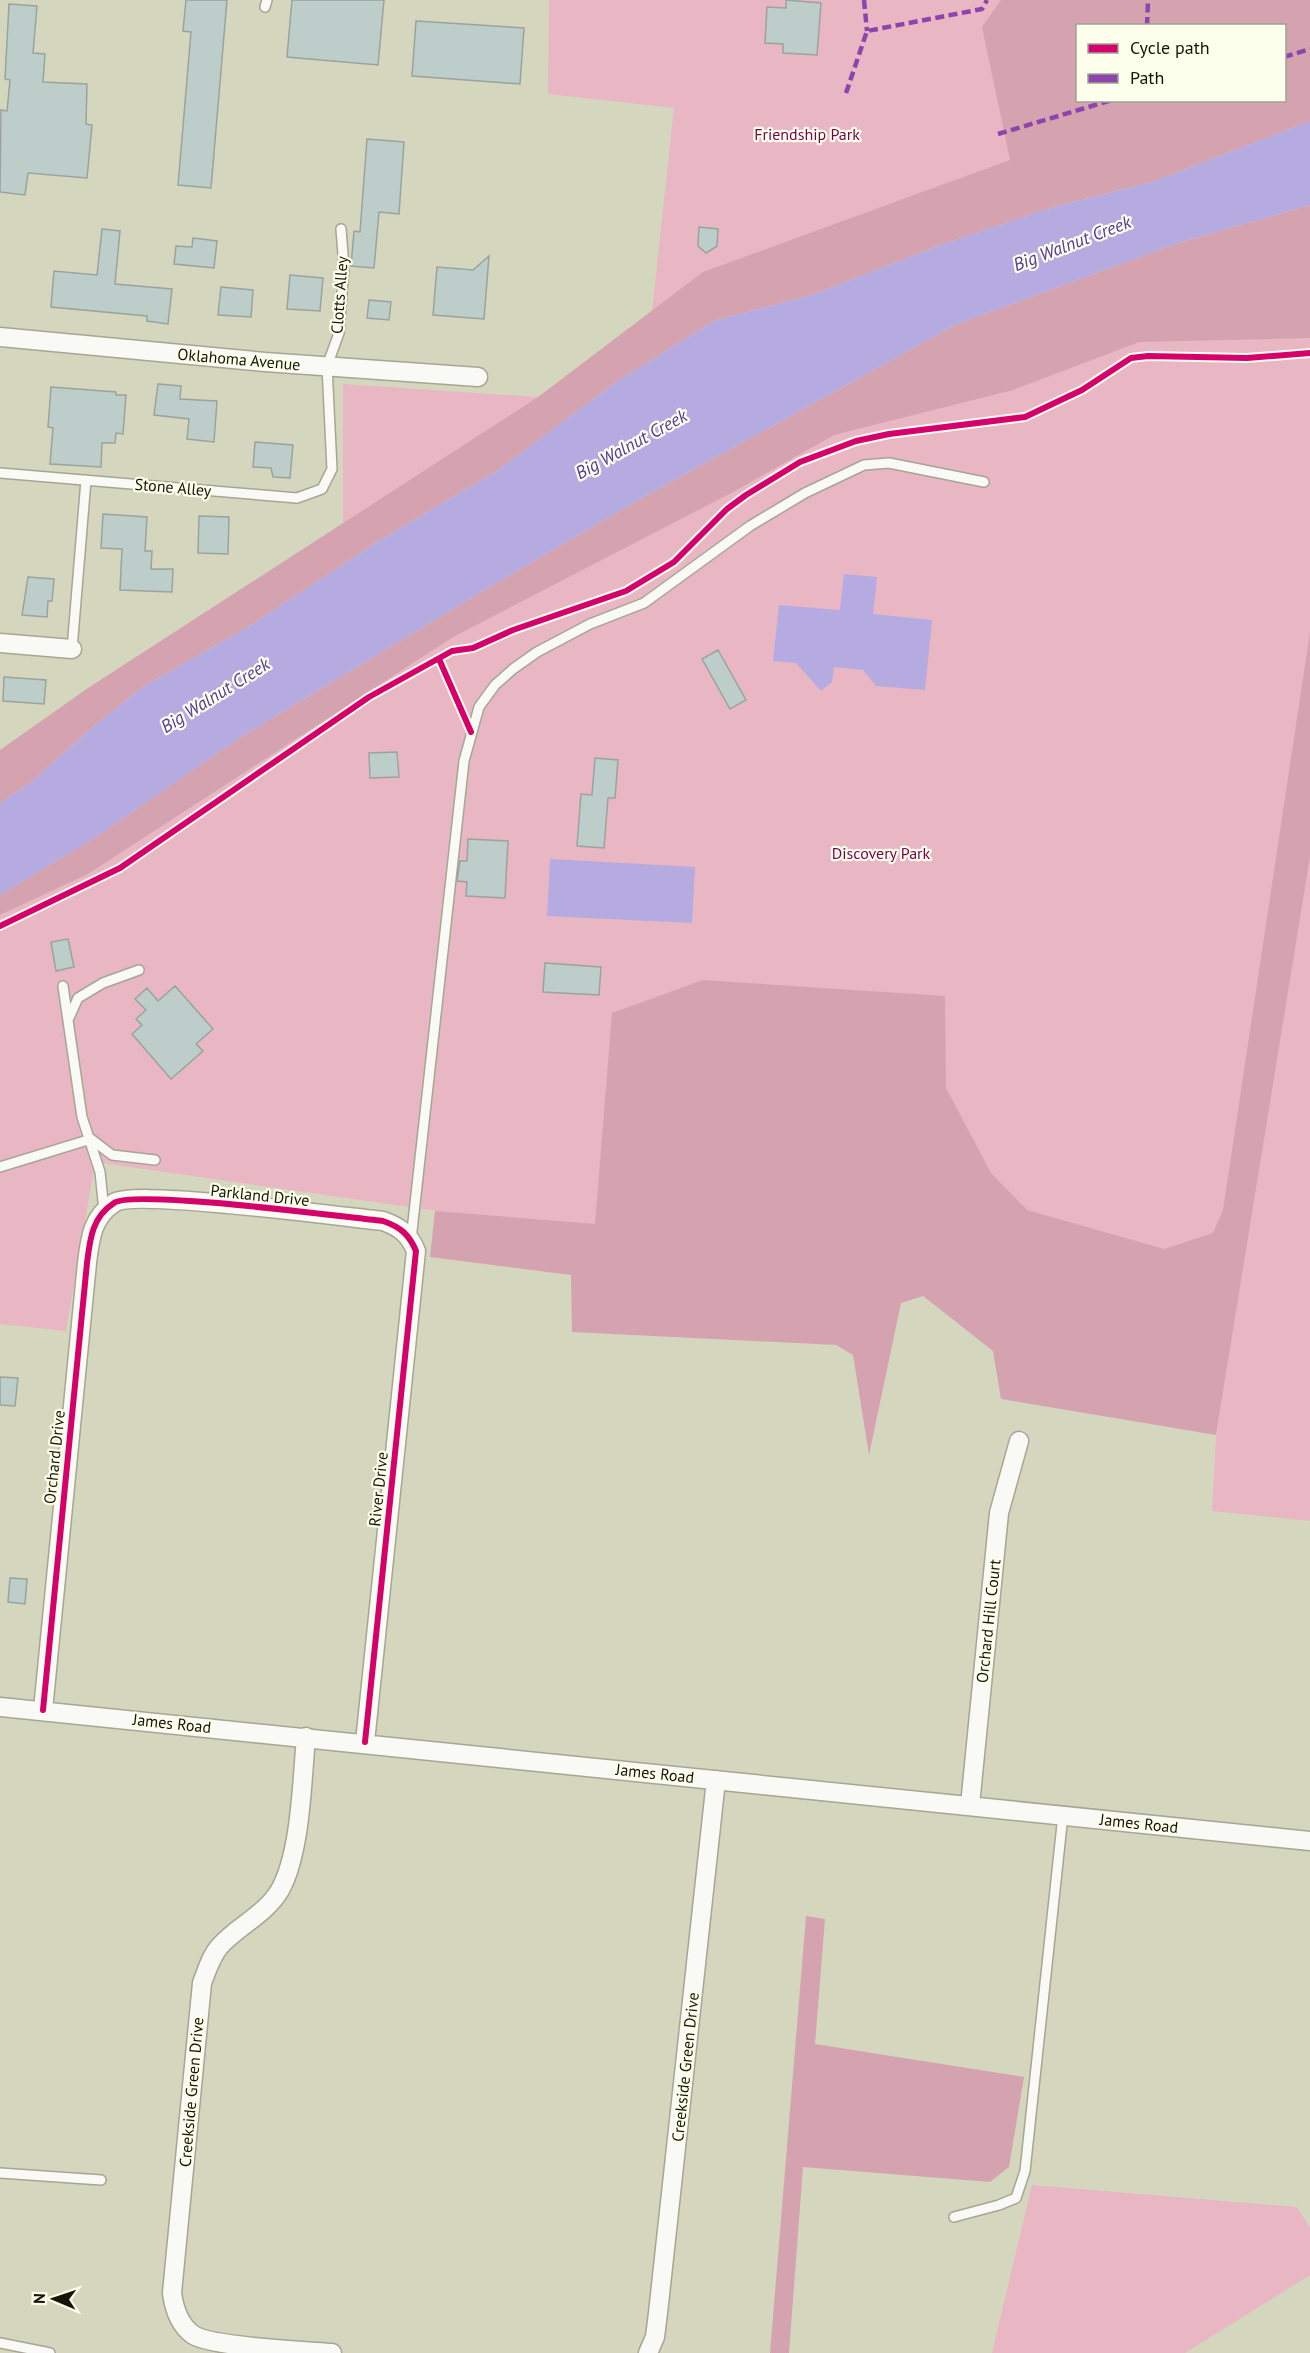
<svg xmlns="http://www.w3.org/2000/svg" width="1310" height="2353" font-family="'PT Sans',sans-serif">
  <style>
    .green { fill: #e9b6c3; fill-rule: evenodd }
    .forest { fill: #d5a3b0; fill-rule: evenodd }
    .water { fill: #b6abe0 }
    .building { fill: #bccdca; stroke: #9ba39d; stroke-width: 1.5 }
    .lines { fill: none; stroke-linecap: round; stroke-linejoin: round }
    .lane-casing { stroke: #a5a693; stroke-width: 12 }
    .street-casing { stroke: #a5a693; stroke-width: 21 }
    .lane { stroke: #f9f9f5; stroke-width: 9 }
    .street { stroke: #f9f9f5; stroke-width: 18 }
    .quiet { stroke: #8e44ad; stroke-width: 4.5; stroke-dasharray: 9 4.5; stroke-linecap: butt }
    .cycleway-casing { stroke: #fdffed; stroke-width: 10 }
    .cycleway { stroke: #d6006c; stroke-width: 6 }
    .labels { text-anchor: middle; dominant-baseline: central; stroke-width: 4.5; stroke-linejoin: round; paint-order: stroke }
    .park-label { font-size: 16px; fill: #760049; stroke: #fdffed }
    .street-label { font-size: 16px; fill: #151506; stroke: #fdffed }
    .water-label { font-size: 18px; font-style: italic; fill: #54389c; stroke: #fdffed }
  </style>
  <rect width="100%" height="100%" fill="#d5d6be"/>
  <path class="green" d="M549,0H1310V110L652,312L674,108L548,94ZM1078,26H1284V100H1078Z
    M1310,210V819L1230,1325L95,1162L66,1331L0,1324V886L44,847L936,342Z
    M343,384L538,397L343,523Z
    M1310,857V1521L1212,1511L1216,1435Z
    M1032,2185L1297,2207L1310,2228V2275L1185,2353H992Z"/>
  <path class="forest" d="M1001,0H1310V121L1152,182L1050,208L943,244L811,295L714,321L619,380L495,472L380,540L251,625L144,686L93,727L30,783L0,803V750L88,688L538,397L703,272L1010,160L982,27ZM1078,26H1284V100H1078Z
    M1310,205V338L1139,342L1013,390L834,435L735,491L453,637L88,874L0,915V895L96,837L238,739L476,595L640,499L957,324L1178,243Z
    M1310,632V857L1216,1435L1001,1399L993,1351L923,1296L901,1303L869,1455L853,1355L836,1345L572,1332L571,1275L430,1257L435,1211L595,1224L612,1013L703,980L945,996L946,1088L991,1173L1027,1210L1164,1249L1213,1233L1223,1210Z
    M806,1916L825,1919L815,2044L1024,2077L1009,2167L990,2182L803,2167L789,2353H770Z"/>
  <path class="water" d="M1310,121V205L1178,243L957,324L640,499L476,595L238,739L96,837L0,895V803L30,783L93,727L144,686L251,625L380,540L495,472L619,380L714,321L811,295L943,244L1050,208L1152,182Z
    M844,574L877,577L873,614L932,620L925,690L876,686L863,670L834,667L832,682L821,691L796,663L773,661L779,605L840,610Z
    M550,859L695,867L692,923L547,916Z"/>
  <path class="building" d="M186,0H227L211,188L178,185L191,32L183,31Z
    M292,0H384L378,65L287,57Z
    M786,0L821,3L817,55L783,53V44L765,43L767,7L786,8Z
    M9,4L37,6L33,53L45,54L43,82L87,84L86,124L92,125L87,178L28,173L25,195L0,192L1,110L7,111L10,80L5,79Z
    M416,21L524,28L520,84L412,76Z
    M367,139L404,142L399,214L379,212L374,268L351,266L354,231L360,232Z
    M699,227L718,229L717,246L706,253L698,246Z
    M102,229L120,231L115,284L172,289L168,324L147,321V316L51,307L54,271L97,275Z
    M193,238L217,241L214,268L174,264L176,246L192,247Z
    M489,256L484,319L433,315L437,267L473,270Z
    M290,275L323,278L320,311L287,309Z
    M221,287L253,290L251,317L218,315Z
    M369,300L391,302L389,320L367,318Z
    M158,384L181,386L180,399L217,401L214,442L187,439L189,419L154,415Z
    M51,387L116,392V395H126L123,434L116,433L115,443H102L101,467L50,464L53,428L48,427Z
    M255,442L293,445L290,478L273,477L271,468L253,467Z
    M103,514L147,517L145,551H152L151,569H173L172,592L120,590L122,549L101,548Z
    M199,516L229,517L228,554L198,553Z
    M28,577L54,579L52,601H48L47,617L22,615Z
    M718,650L746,700L730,709L702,659Z
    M4,677L46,680L44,704L3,701Z
    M397,752L399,777L370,778L369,753Z
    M595,758L618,760L615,798H608L604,848L577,846L581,794L592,795Z
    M468,839L508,841L505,898L466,896L467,882L457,881L460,861H467Z
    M68,939L74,967L56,971L51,942Z
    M545,963L601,967L599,995L543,992Z
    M175,986L213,1029L196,1044L203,1051L171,1079L132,1034L142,1025L136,1019L146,1010L135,999L147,988L158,1001Z
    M0,1377L18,1378L15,1406L0,1405Z
    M10,1578L27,1579L25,1604L8,1602Z"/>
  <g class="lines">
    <defs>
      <path id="lane" d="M265,7L267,0
        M0,473L297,498L322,489L332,469L327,366L339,333L344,267L341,229
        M72,649L86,480
        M63,986L82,1117L100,1172L104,1211
        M68,1020L78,998L103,983L139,970
        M91,1139L112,1155L155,1160
        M0,1167L91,1139
        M411,1240L464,761L479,707L495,685L513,669L537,652L590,624L644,603L750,526L805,493L864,465L889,463L984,482
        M0,2173L101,2180
        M954,2217L999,2205L1016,2198L1025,2171L1063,1815
        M0,2343L50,2353"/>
      <path id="street" d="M0,337L265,362L478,377
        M0,643L72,649
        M0,1707L1310,1841
        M43,1710L87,1263C90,1239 92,1217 114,1203C134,1189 345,1217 383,1221C400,1227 409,1234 416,1251L365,1742
        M306,1737C302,1780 301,1852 280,1890C266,1914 238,1926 220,1946C211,1956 207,1970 202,1983L172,2293C174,2308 179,2324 192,2334C209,2347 306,2351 332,2353
        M970,1805L999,1513L1019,1441
        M648,2353L655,2337L658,2313L716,1780"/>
    </defs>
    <use href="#lane" class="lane-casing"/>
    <use href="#street" class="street-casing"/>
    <use href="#lane" class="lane"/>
    <use href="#street" class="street"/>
    <path class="quiet" d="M864,0L867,31
      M1147,26L1148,0
      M1284,57L1310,49
      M846,93L867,31L982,9L987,0
      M998,134L1112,100"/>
    <defs>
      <path id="cycleway" d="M439,659L471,732
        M0,926L120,868L369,697L452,651L473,648L513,630L626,591L674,562L727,509L746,495L800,462L856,441L889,434L1025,417L1082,390L1131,358L1148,356L1247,358L1310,353
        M43,1710L87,1263C90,1239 92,1217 114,1203C134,1189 345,1217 383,1221C400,1227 409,1234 416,1251L365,1742"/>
    </defs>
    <use href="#cycleway" class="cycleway-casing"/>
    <use href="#cycleway" class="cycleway"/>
  </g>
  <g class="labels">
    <g class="park-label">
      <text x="807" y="134">Friendship Park</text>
      <text x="881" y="853">Discovery Park</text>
    </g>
    <g class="street-label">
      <text transform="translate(339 295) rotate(-86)">Clotts Alley</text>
      <text transform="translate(239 359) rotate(5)">Oklahoma Avenue</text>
      <text transform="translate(173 487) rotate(5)">Stone Alley</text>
      <text transform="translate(260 1195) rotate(6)">Parkland Drive</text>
      <text transform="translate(54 1457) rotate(-84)">Orchard Drive</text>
      <text transform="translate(378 1489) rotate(-84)">River Drive</text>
      <text transform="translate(988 1621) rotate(-84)">Orchard Hill Court</text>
      <text transform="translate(172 1723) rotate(6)">James Road</text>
      <text transform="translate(655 1773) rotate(6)">James Road</text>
      <text transform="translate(1139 1823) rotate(6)">James Road</text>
      <text transform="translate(685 2067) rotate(-84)">Creekside Green Drive</text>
      <text transform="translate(191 2092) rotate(-85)">Creekside Green Drive</text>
    </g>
    <g class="water-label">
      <text transform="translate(1072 243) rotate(-21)">Big Walnut Creek</text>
      <text transform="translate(631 444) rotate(-29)">Big Walnut Creek</text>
      <text transform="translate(215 695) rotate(-32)">Big Walnut Creek</text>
    </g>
  </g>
  <rect x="1076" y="24" width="210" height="78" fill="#fdffed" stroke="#a0a191" stroke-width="1.5"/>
  <rect x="1088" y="44" width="30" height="9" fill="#d6006c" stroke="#a0a191" stroke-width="1.5"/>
  <text x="1130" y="54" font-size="18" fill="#151506">Cycle path</text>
  <rect x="1088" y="74" width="30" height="9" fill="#8e44ad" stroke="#a0a191" stroke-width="1.5"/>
  <text x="1130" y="84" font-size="18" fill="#151506">Path</text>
  <g transform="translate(54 2299) rotate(272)" stroke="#fdffed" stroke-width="4.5" paint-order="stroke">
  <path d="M0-4.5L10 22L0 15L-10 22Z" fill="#151506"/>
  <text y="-9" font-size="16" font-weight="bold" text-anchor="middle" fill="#151506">N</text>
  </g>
</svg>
